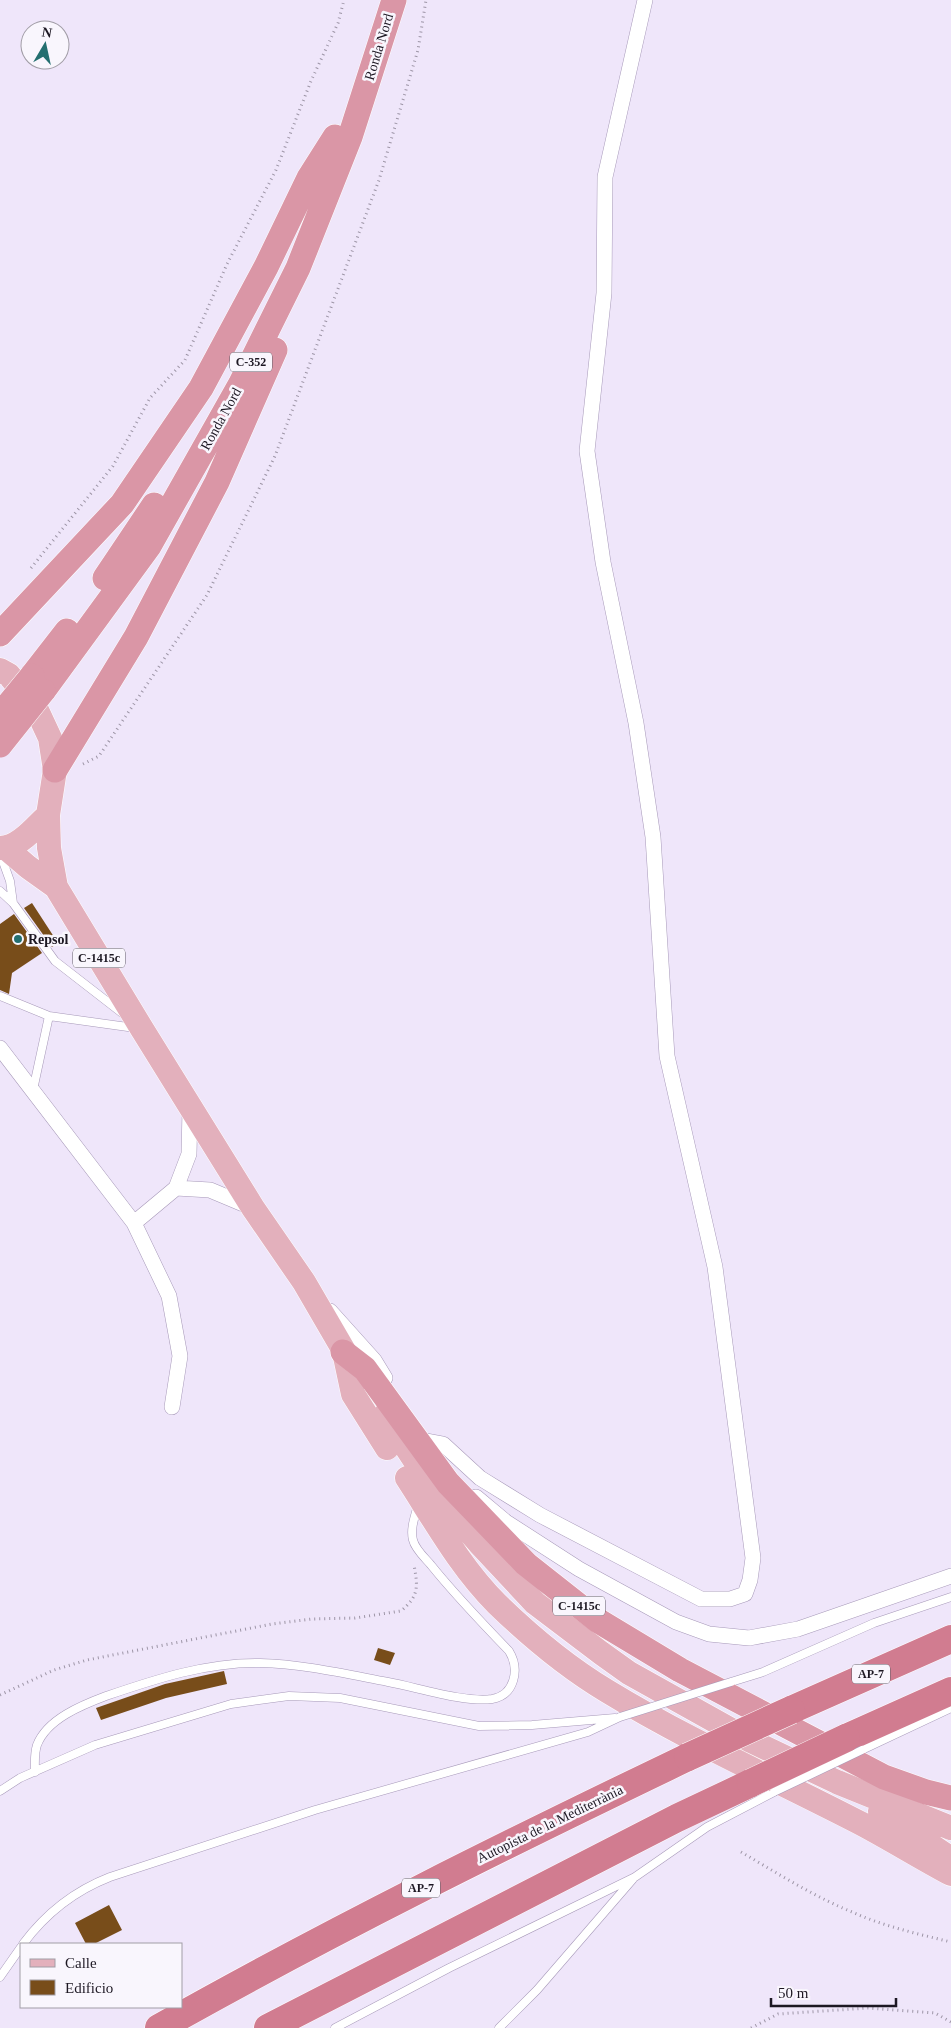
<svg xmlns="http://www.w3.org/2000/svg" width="951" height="2028" font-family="'Times New Roman',serif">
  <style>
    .building { fill: #784d1a }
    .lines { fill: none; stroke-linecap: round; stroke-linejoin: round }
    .service-casing { stroke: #a799b9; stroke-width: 9 }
    .minor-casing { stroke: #a799b9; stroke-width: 16 }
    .primary-casing { stroke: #fff; stroke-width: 25 }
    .trunk-casing { stroke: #fff; stroke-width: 26 }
    .motorway-casing { stroke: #fff; stroke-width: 29 }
    .path { stroke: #9d95a6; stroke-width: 3; stroke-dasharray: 1 4; stroke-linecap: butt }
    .service { stroke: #fff; stroke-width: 8 }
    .minor { stroke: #fff; stroke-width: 15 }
    .primary { stroke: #e3b0bc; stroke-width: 24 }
    .trunk { stroke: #da96a6; stroke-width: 25 }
    .motorway { stroke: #d17c90; stroke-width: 28 }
    .service-bridge-casing { stroke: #a799b9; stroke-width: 9; stroke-linecap: butt }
    .trunk-bridge-casing { stroke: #fff; stroke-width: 26; stroke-linecap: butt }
    .motorway-bridge-casing { stroke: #fff; stroke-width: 29; stroke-linecap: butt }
    .service-bridge { stroke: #fff; stroke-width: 8 }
    .trunk-bridge { stroke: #da96a6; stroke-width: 25 }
    .motorway-bridge { stroke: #d17c90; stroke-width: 28 }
    .poi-dot { fill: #246f70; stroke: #f9f6fd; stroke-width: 2 }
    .labels { text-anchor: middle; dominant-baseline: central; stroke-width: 5; stroke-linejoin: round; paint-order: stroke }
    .shield { fill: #f9f6fd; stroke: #5f5b64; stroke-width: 1 }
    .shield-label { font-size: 12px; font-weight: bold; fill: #1d1823 }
    .street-label { font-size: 14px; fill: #1d1823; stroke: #f9f6fd }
    .poi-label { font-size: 14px; font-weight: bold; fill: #1d1823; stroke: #f9f6fd; text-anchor: start }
  </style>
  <rect width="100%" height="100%" fill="#efe6fa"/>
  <path class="building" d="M32,903L58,943L52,947L24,908Z
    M14,914L42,953L12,973L9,994L0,990V924Z
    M378,1648L395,1653L390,1665L374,1660Z
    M224,1671L227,1684L166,1698L101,1720L96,1708L165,1684Z
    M109,1905L122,1930L94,1944H86L75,1923Z"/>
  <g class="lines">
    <defs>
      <path id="service" d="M0,853L10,881L13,903
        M0,891L13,903L55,961L122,1013
        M0,996L49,1016L135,1028
        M33,1090L49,1016
        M731,1682L763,1672L874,1623L951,1597
        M862,1750L951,1708
        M35,1772C35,1763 34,1754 37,1745C47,1719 82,1705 106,1696C156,1679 207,1662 260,1663C303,1664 346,1674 388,1682C416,1687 465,1703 492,1699C515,1695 520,1669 509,1651C482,1623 455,1595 431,1565C425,1558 415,1549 413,1540C410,1529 415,1516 418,1505
        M0,1791L20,1778L95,1745L231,1704L289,1696L340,1698L479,1726L532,1725L615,1718
        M23,1944C46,1913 74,1891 110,1877L315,1810L588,1732L620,1717
        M0,1977L21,1947
        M335,2028L449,1968L635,1877L707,1827L774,1792
        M499,2028L537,1990L633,1879"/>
      <path id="minor" d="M0,1048L134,1223L169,1296L180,1356L172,1407
        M176,1188L210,1190L253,1208
        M134,1223L176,1188L189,1154L190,1109
        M330,1311L374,1360L385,1378
        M427,1441L443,1444L480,1478L540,1515L701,1599H730L745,1594L750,1580L753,1558L715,1267L667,1056L653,837L636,723L603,562L587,451L604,293L605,177L645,0
        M476,1497L506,1522L579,1569L676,1622L709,1634L749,1638L798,1629L951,1576"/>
      <path id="primary" d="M0,670L9,675L36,708L50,738L55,770L48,815L49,848L56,887L142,1029L253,1208L304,1282L354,1368
        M0,848C19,848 35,827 48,815
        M6,848L28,867L56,887
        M344,1352L353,1394L387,1448
        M385,1415L436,1493L479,1543L535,1603L601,1653L629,1673L751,1741L837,1782L951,1828
        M407,1478C435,1521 460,1567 497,1604C530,1636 567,1667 607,1691C689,1741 777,1780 862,1824C892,1840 921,1858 951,1874
        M880,1811L950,1858"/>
      <path id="trunk" d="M105,578L154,505
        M0,634L122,504L201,388L266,267L309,178L335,137
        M32,676L67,631
        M43,691L149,546L240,385L298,268L350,137L394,0
        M55,770L136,637L217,482L275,350
        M343,1352L365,1369L448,1483L526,1564L597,1620L680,1670L884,1777L926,1792L951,1798"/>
      <path id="motorway" d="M791,1710L951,1639
        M846,1738L951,1691
        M159,2028C331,1931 509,1843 688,1757
        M268,2028L677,1818L751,1783"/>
    </defs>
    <use href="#service" class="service-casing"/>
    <use href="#minor" class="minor-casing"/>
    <use href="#primary" class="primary-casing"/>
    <use href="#trunk" class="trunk-casing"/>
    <use href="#motorway" class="motorway-casing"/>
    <path class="path" d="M31,568L113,466L150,398L185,360L227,264L276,170L311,81L338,23L344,0
      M83,764L99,756L207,595L275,456L379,180L418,50L426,0
      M0,1695L54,1670L87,1660L272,1624L312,1619L355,1618L401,1611C419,1596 418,1587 414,1565
      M741,1852C777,1873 813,1896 852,1912C883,1926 918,1934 951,1942
      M751,2028L778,2014L868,2008L935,2013L951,2022"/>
    <use href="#service" class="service"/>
    <use href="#minor" class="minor"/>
    <use href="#primary" class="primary"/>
    <use href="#trunk" class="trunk"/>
    <use href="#motorway" class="motorway"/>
    <defs>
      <path id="service-bridge" d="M620,1717L731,1682
        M774,1792L862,1750"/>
      <path id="trunk-bridge" d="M0,715L32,676
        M0,745L43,691"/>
      <path id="motorway-bridge" d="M688,1757L791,1710
        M751,1783L846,1738"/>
    </defs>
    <use href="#service-bridge" class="service-bridge-casing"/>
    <use href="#trunk-bridge" class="trunk-bridge-casing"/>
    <use href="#motorway-bridge" class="motorway-bridge-casing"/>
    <use href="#service-bridge" class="service-bridge"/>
    <use href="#trunk-bridge" class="trunk-bridge"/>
    <use href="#motorway-bridge" class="motorway-bridge"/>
  </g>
  <circle class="poi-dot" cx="18" cy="939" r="5"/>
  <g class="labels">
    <g class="shield">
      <rect x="230" y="352.5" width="42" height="19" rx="4"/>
      <rect x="73" y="948.5" width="52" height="19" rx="4"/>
      <rect x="553" y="1596.5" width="52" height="19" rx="4"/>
      <rect x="852" y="1664.5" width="38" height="19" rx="4"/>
      <rect x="402" y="1878.5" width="38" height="19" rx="4"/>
    </g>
    <g class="shield-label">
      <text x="251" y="362">C-352</text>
      <text x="99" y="958">C-1415c</text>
      <text x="579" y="1606">C-1415c</text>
      <text x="871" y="1674">AP-7</text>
      <text x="421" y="1888">AP-7</text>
    </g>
    <g class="street-label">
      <text transform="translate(379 47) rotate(-73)">Ronda Nord</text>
      <text transform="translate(221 419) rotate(-61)">Ronda Nord</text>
      <text transform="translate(550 1824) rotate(-26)">Autopista de la Mediterrània</text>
    </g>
    <g class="poi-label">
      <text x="28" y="939">Repsol</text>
    </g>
  </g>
  <rect x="20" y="1943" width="162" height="65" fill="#f9f6fd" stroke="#a19da6"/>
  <rect x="30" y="1959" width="25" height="8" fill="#e3b0bc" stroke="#a19da6"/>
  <text x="65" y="1968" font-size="15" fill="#1d1823">Calle</text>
  <rect x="30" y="1980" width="25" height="15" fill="#784d1a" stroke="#a19da6"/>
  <text x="65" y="1993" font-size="15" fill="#1d1823">Edificio</text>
  <g transform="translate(45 45) rotate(9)"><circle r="24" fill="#f9f6fd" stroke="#a19da6"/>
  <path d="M0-4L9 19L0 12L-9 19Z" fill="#246f70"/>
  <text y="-8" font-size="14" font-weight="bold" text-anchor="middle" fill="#1d1823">N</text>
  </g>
  <path d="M771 1998v8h125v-8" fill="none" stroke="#1d1823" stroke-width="2.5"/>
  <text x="778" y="1998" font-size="15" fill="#1d1823" stroke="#f9f6fd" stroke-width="4" paint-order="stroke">50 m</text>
</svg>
